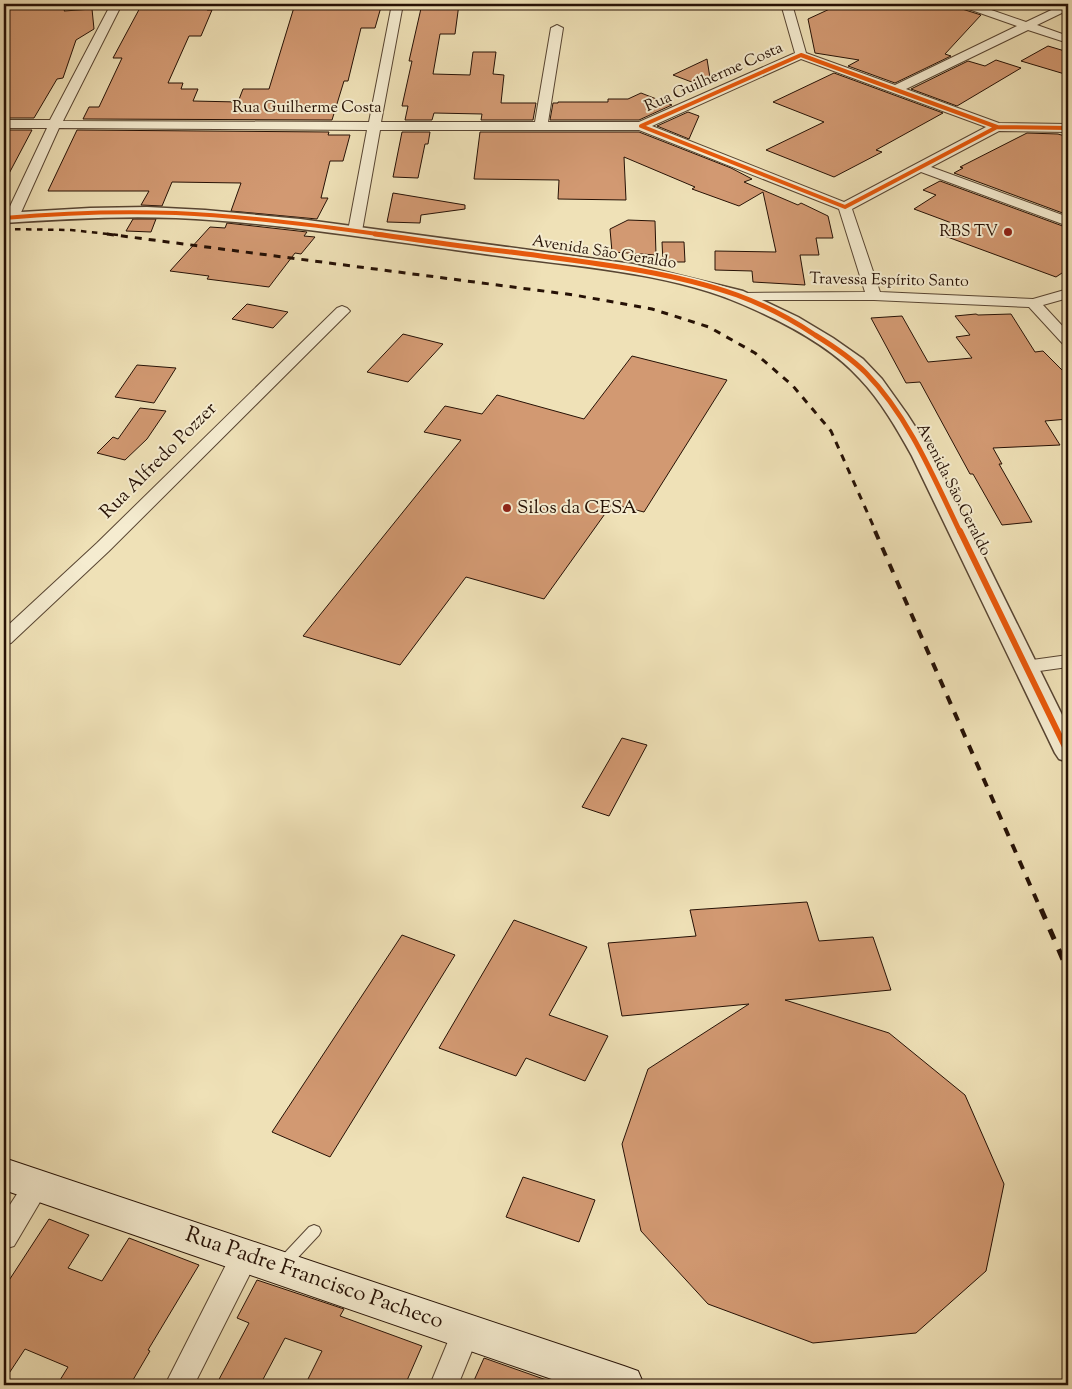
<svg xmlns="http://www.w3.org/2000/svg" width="1072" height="1389" font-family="'Sorts Mill Goudy',serif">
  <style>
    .building { fill: #d29972; stroke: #261105 }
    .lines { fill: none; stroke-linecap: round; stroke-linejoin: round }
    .service-casing { stroke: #584532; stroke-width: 2 }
    .minor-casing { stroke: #584532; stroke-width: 2 }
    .tertiary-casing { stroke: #584532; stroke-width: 3 }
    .secondary-casing { stroke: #261105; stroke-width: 2 }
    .service { fill: #f5ecd0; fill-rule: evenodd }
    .minor { fill: #f5ecd0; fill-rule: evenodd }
    .tertiary { fill: #f5ecd0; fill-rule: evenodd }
    .secondary { fill: #f5ecd0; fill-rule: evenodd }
    .rail-far3 { stroke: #261105; stroke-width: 2.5; stroke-dasharray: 5.5 5.5; stroke-linecap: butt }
    .rail-far2 { stroke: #261105; stroke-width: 3; stroke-dasharray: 7 7; stroke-linecap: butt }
    .rail-far1 { stroke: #261105; stroke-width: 4; stroke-dasharray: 9 9; stroke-linecap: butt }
    .rail { stroke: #261105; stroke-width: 5; stroke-dasharray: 11 11; stroke-linecap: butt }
    .cycleway-far2-casing { stroke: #f5ecd0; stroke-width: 5.5 }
    .cycleway-far1-casing { stroke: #f5ecd0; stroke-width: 8 }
    .cycleway-casing { stroke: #f5ecd0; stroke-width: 9 }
    .cycleway-far2 { stroke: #e8590c; stroke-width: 4 }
    .cycleway-far1 { stroke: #e8590c; stroke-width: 5 }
    .cycleway { stroke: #e8590c; stroke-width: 6 }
    .poi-dot { fill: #8f2418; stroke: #f5ecd0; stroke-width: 2 }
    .labels { text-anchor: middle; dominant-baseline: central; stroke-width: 4; stroke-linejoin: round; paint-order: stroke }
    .far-street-label { font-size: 16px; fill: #261105; stroke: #f5ecd0 }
    .far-poi-label { font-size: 16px; fill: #261105; stroke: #f5ecd0; text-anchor: end }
    .street-label { font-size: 19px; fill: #261105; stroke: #f5ecd0 }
    .poi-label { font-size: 19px; fill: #261105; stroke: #f5ecd0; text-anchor: start }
    .near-street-label { font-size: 22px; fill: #261105; stroke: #f5ecd0 }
  </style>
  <rect width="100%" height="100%" fill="#efe1b7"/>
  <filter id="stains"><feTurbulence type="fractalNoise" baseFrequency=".004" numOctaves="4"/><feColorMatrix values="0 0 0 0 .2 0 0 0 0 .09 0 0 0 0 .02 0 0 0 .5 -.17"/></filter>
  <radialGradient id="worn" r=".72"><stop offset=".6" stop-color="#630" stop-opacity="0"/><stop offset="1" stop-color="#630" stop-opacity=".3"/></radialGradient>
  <path class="building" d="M4,4H68L64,11L92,9L94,29L76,40L63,78L57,79L34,118H4Z
    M142,4H209L207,10H212L201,36H189L168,83H183L181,89H198L193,101L238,102L243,89H269L295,4H358L357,6L381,7L375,28H361L348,81H344L332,120L83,119L89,107H99L122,58H113Z
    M422,4H459L455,34H440L433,74L470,75L473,52H496L493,74L504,75L501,103H536L533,120H481L482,114L434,113L432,120H405L408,106H402L412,61H409Z
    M849,4H957L959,8L981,15L945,54L951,56L895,83L848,66L859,60L815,53L808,19L834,7H847Z
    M1048,46L1068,52V75L1021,61Z
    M707,59L710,78L697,84L673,75Z
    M996,60L1021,68L957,106L911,89L968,61L985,66Z
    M834,73L943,113L876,150L882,152L834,177L766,150L824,122L773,102Z
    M641,93L672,105L639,120H550L553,103H558V102H608V99H628Z
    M688,112L699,116L689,139L657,126Z
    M4,130H32L4,183Z
    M77,130L329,132L328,135H350L343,161H330L321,198H328L317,219L231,211L241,183L172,182L162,206L141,205L149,191H48Z
    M402,132H430L428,144H425L418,178L393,177Z
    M480,132H639L731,168L752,179L744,182L798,205L801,203L828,216L833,238H816L819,255H800L805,285L753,282L752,271L715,270V251L776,252L763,192L739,206L692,189L695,187L624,157L626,200L558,199L559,180L474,179Z
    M1027,133L1058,134L1068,137V215L954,173L963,168L960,167Z
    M940,181L1068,228V269L1056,277L942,235L957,225L914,209L936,195L923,190Z
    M393,193L465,205V209L421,215L420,223L387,222Z
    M133,219H156L151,232L126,231Z
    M628,220L655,221L656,255L612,252L610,229Z
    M227,223L307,232L304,236L315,237L301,254L295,253L269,287L207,279L209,276L170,271L210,227L225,228Z
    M662,242H684L685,262H663Z
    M247,304L288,312L273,328L232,319Z
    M976,314L978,315L1011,314L1035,352L1043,351L1068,376V419L1045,421L1060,445L993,448L1002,464H999L1032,522L1002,525L973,474H970L920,382L906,383L871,318L902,316L928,362L972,358L956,337L970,335L955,316Z
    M403,334L443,344L408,382L367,372Z
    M632,356L727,380L644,512L612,504L544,599L466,577L400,665L303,636L461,440L424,432L445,406L482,414L497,395L584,419Z
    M137,365L176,368L154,403L115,397Z
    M140,408L166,411L147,439L125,460L97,453L113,437L118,439Z
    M622,738L647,745L609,816L582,807Z
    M807,902L819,941L873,937L891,990L785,1000L889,1033L965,1095L1004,1184L986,1271L916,1333L813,1343L708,1304L641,1231L622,1144L648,1069L749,1004L622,1016L608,943L696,936L690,910Z
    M514,920L587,947L549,1015L608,1036L585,1081L526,1058L516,1076L439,1048Z
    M402,935L455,955L330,1157L272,1132Z
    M523,1177L595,1200L579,1242L506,1217Z
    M49,1219L89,1235L68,1268L102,1281L129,1238L199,1265L148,1350L150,1351L130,1385H57L68,1367L25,1349L4,1381V1288Z
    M257,1280L344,1309L340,1316L422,1346L405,1385H305L322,1351L285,1338L260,1385H216L249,1323L237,1318Z
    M484,1358L555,1383L554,1385H472Z"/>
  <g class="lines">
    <defs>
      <path id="service" d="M314,1225L319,1227L321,1231L319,1235L289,1267L284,1269L279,1267L277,1263L279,1259L309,1227Z"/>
      <path id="minor" d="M111,4H122L63,121L369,122L392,4H403L381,122H535L551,28L557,25L563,28L548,122H639L795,53L781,4H792L806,53L895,85L1017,26L960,6L959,4H974L1026,22L1064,4H1068V10L1037,25L1068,36V43L1028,30L906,89L999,123L1068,124V132L999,131L931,167L1068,217V226L921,172L852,209L880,292L1033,299L1068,289V298L1043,305L1068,332V346L1063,344L1029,307L874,300H739L737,297L739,294L744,293L865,292L839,209L639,130H380L362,231L355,235L348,231L367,130L59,128L19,217L12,221L7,220L5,217L47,128H4V120H50ZM801,59L986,127L844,202L652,126Z
        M342,306L347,308L350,311L347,314L109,551L11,643L4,645V629L97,543L337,308Z
        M1068,655V667L1025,673L1018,672L1015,667L1018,662L1025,661Z
        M37,1173L46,1177L50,1185L14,1246L4,1249V1214L28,1177Z
        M245,1244L255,1247L259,1256L194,1385H165L235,1247Z
        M466,1318L476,1322L480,1331L458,1385H430L456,1322Z"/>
      <path id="tertiary" d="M147,207L205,210L300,219L633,264L743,291L798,317L833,338L863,359L882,379L907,414L934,456L1068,727V762L1059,759L1055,753L912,456C897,429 881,401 860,379C832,348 791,326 753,309C678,273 581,267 499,256C391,242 284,223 176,218C118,216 61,219 4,223V213L90,208Z"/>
      <path id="secondary" d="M4,1158L624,1366L638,1371L644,1385H569L4,1190Z"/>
    </defs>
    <use href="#service" class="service-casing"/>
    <use href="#minor" class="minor-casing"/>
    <use href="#tertiary" class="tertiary-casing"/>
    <use href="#secondary" class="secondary-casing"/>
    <use href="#service" class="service"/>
    <use href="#minor" class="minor"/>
    <use href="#tertiary" class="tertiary"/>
    <use href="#secondary" class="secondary"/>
    <path class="rail-far3" d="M4,229L71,230L118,235"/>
    <path class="rail-far2" d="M107,234L574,295L652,309L709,327L755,353L793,386L831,431L876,532"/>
    <path class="rail-far1" d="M875,531L1041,910"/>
    <path class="rail" d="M1041,909L1068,971"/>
    <defs>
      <path id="cycleway-far2" d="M801,55L997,127L845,207L641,126Z
        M997,127L1068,128
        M4,218C61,213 118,211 176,213C246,216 315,225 384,235"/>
      <path id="cycleway-far1" d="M375,234C420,240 465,247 511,252C585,262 667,270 737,295C764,305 791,319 815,335C833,346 851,358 866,373C909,417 934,478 960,532"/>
      <path id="cycleway" d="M960,531L1068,753"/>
    </defs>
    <use href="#cycleway-far2" class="cycleway-far2-casing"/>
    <use href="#cycleway-far1" class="cycleway-far1-casing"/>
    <use href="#cycleway" class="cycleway-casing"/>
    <use href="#cycleway-far2" class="cycleway-far2"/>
    <use href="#cycleway-far1" class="cycleway-far1"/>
    <use href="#cycleway" class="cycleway"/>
  </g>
  <g class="poi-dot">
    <circle cx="1008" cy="232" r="5"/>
    <circle cx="507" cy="508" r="5"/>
  </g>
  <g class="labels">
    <g class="far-street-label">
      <text transform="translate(714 78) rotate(-24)">Rua Guilherme Costa</text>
      <text x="307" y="108">Rua Guilherme Costa</text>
      <text transform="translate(604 253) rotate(9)">Avenida São Geraldo</text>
      <text transform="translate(889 281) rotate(1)">Travessa Espírito Santo</text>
      <text transform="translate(953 490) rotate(63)">Avenida São Geraldo</text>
    </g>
    <g class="far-poi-label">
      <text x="998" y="232">RBS TV</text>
    </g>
    <g class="street-label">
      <text transform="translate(159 461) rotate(-45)">Rua Alfredo Pozzer</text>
    </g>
    <g class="poi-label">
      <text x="517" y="508">Silos da CESA</text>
    </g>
    <g class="near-street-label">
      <text transform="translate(314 1279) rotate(19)">Rua Padre Francisco Pacheco</text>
    </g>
  </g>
  <rect width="1072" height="1389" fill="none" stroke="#efe1b7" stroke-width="20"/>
  <rect x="5" y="5" width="1062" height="1379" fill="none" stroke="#261105" stroke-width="2.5"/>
  <rect x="10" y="10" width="1052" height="1369" fill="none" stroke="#261105"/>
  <rect width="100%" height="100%" filter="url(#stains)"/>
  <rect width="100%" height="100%" fill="url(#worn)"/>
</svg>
